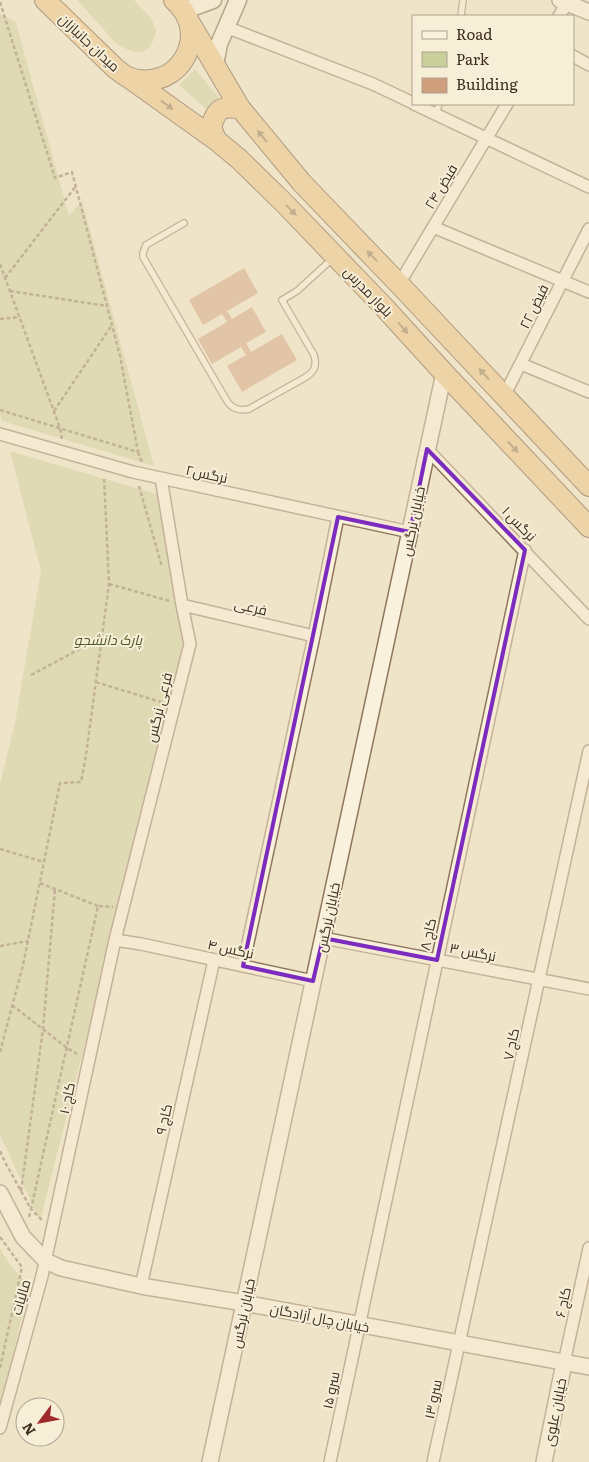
<svg xmlns="http://www.w3.org/2000/svg" width="589" height="1462" font-family="Literata,Cairo,serif">
  <style>
    .green { fill: #c9cf9b }
    .building { fill: #cf9f7d }
    .lines { fill: none; stroke-linecap: round; stroke-linejoin: round }
    .service-casing { stroke: #8d765c; stroke-width: 8 }
    .minor-casing { stroke: #8d765c; stroke-width: 14 }
    .tertiary-casing { stroke: #8d765c; stroke-width: 18 }
    .secondary-casing { stroke: #6f573f; stroke-width: 19 }
    .trunk-casing { stroke: #5b4430; stroke-width: 22 }
    .path { stroke: #8d765c; stroke-width: 2.5; stroke-dasharray: 4 2.5; stroke-linecap: butt }
    .service { stroke: #faf1dc; stroke-width: 5.5 }
    .minor { stroke: #faf1dc; stroke-width: 11 }
    .tertiary { stroke: #faf1dc; stroke-width: 15 }
    .secondary { stroke: #faf1dc; stroke-width: 16 }
    .trunk { stroke: #eabe7c; stroke-width: 20 }
    .oneway { fill: #8b6f49 }
    .marked { fill: none; stroke: #7b2cbf; stroke-width: 4; stroke-linejoin: round }
    .labels { text-anchor: middle; dominant-baseline: central; stroke-width: 4; stroke-linejoin: round; paint-order: stroke }
    .street-label { font-size: 14px; fill: #3d2e20; stroke: #f7eed8 }
    .park-label { font-size: 14px; font-style: italic; fill: #4d5a26; stroke: #f7eed8 }
  </style>
  <rect width="100%" height="100%" fill="#f0e4c8"/>
  <path class="green" d="M77,0H134L151,18L156,30C151,58 136,56 116,43Z
    M0,13L16,23L69,216L82,201L154,466L2,421L0,413Z
    M195,69L219,98L207,110L179,85Z
    M10,451L160,495L187,643L40,1221L0,1135V784L15,723L41,571Z
    M0,1248L10,1265L29,1285L0,1411Z"/>
  <path class="building" d="M244,268L258,293L227,311L232,319L252,307L266,332L246,343L251,352L282,334L297,360L242,392L227,366L246,355L241,347L212,364L198,339L227,322L222,314L203,325L189,300Z"/>
  <g class="lines">
    <defs>
      <path id="service" d="M461,16L463,0
        M436,114L439,104
        M184,223L146,245L143,253V257L227,401C232,409 240,411 249,409L306,377C315,371 317,365 314,355L282,300L297,291L332,259"/>
      <path id="minor" d="M559,16L569,0
        M226,27L373,84L413,103
        M573,56L589,65
        M414,104L589,187
        M433,227L589,292
        M399,284L507,104
        M521,364L589,392
        M504,396L589,229
        M0,434L133,472L410,532
        M427,449L589,619
        M182,605L314,636
        M323,938L589,989
        M115,940L141,944L313,981
        M243,966L314,636L338,517
        M141,1286L214,960
        M564,1363L589,1248
        M0,1428L42,1276L115,940L190,644L182,605L161,478
        M330,1462L525,550
        M433,1462L589,751"/>
      <path id="tertiary" d="M560,0L589,12
        M0,1193L23,1237L46,1261L61,1268L141,1286L244,1303L589,1367
        M210,1462L444,373
        M544,1462L564,1363"/>
      <path id="secondary" d="M183,11L213,0
        M215,65L219,44L238,0"/>
      <path id="trunk" d="M45,0L115,68C119,71 123,75 128,77C135,80 143,81 151,80C180,77 198,46 188,19C185,12 179,5 174,0
        M187,18L240,108L302,183L399,284L589,486
        M128,77L216,140L239,159L285,204L384,307L444,373L589,527
        M216,140L211,127C217,109 220,106 240,108"/>
    </defs>
    <use href="#service" class="service-casing"/>
    <use href="#minor" class="minor-casing"/>
    <use href="#tertiary" class="tertiary-casing"/>
    <use href="#secondary" class="secondary-casing"/>
    <use href="#trunk" class="trunk-casing"/>
    <path class="path" d="M0,2L55,178L72,172L120,356L138,452L0,410
      M0,264L60,428L62,439
      M5,278L76,186
      M10,291L107,306
      M0,319L20,317
      M54,411L112,325
      M138,452L142,462
      M139,486L162,567
      M109,584L170,601
      M31,675L102,637
      M96,682L164,703
      M0,849L44,862
      M40,883L98,906
      M0,946L28,941
      M12,1005L67,1048L77,1054
      M0,1052L23,965L60,783L81,782L86,755L109,584L104,477
      M0,1151L5,1162L31,1209L98,906L113,907
      M21,1191L43,1029L55,889
      M29,1217L31,1209L42,1220
      M0,1237L22,1267L0,1368"/>
    <use href="#service" class="service"/>
    <use href="#minor" class="minor"/>
    <use href="#tertiary" class="tertiary"/>
    <use href="#secondary" class="secondary"/>
    <use href="#trunk" class="trunk"/>
  </g>
  <defs><path id="oneway-solid" d="M-6-.8H1V-3.2L6.5 0L1 3.2V.8H-6Z" transform="scale(1.25)"/></defs>
  <g class="oneway">
    <use href="#oneway-solid" transform="translate(167 105) rotate(36)"/>
    <use href="#oneway-solid" transform="translate(262 136) rotate(-129)"/>
    <use href="#oneway-solid" transform="translate(291 210) rotate(46)"/>
    <use href="#oneway-solid" transform="translate(372 256) rotate(-134)"/>
    <use href="#oneway-solid" transform="translate(403 328) rotate(48)"/>
    <use href="#oneway-solid" transform="translate(484 374) rotate(-133)"/>
    <use href="#oneway-solid" transform="translate(513 447) rotate(47)"/>
  </g>
  <path d="M0 0H589V1462H0ZM427,449L525,550L437,960L323,938L313,981L243,966L338,517L410,532Z" fill="#f0e4c8" fill-opacity=".55" fill-rule="evenodd"/>
  <path class="marked" d="M427,449L525,550L437,960L323,938L313,981L243,966L338,517L410,532Z"/>
  <g class="labels">
    <g class="street-label">
      <text transform="translate(90 42) rotate(43)">میدان جانبازان</text>
      <text transform="translate(440 186) rotate(-59)">فیض ۲۴</text>
      <text transform="translate(369 291) rotate(46)">بلوار مدرس</text>
      <text transform="translate(533 306) rotate(-64)">فیض ۲۲</text>
      <text transform="translate(207 473) rotate(12)">نرگس۲</text>
      <text transform="translate(412 521) rotate(-78)">خیابان نرگس</text>
      <text transform="translate(520 523) rotate(46)">نرگس ۱</text>
      <text transform="translate(251 606) rotate(13)">فرعی</text>
      <text transform="translate(158 707) rotate(-76)">فرعی نرگس</text>
      <text transform="translate(327 917) rotate(-78)">خیابان نرگس</text>
      <text transform="translate(427 934) rotate(-78)">کاج ۸</text>
      <text transform="translate(231 948) rotate(12)">نرگس ۴</text>
      <text transform="translate(473 951) rotate(11)">نرگس ۳</text>
      <text transform="translate(510 1044) rotate(-78)">کاج ۷</text>
      <text transform="translate(66 1098) rotate(-78)">کاج ۱۰</text>
      <text transform="translate(163 1119) rotate(-77)">کاج ۹</text>
      <text transform="translate(20 1297) rotate(-74)">مالیات</text>
      <text transform="translate(562 1302) rotate(-78)">کاج ۶</text>
      <text transform="translate(242 1313) rotate(-78)">خیابان نرگس</text>
      <text transform="translate(320 1317) rotate(11)">خیابان چال آزادگان</text>
      <text transform="translate(330 1390) rotate(-78)">سرو ۱۵</text>
      <text transform="translate(432 1399) rotate(-78)">سرو ۱۳</text>
      <text transform="translate(554 1412) rotate(-79)">خیابان علوی</text>
    </g>
    <g class="park-label">
      <text x="108" y="639">پارک دانشجو</text>
    </g>
  </g>
  <rect x="412" y="15" width="162" height="90" fill="#f7eed8" stroke="#ada18e"/>
  <rect x="422" y="31" width="25" height="8" fill="#faf1dc" stroke="#ada18e"/>
  <text x="456" y="40" font-size="15" fill="#3d2e20">Road</text>
  <rect x="422" y="52" width="25" height="15" fill="#c9cf9b" stroke="#ada18e"/>
  <text x="456" y="65" font-size="15" fill="#3d2e20">Park</text>
  <rect x="422" y="78" width="25" height="15" fill="#cf9f7d" stroke="#ada18e"/>
  <text x="456" y="90" font-size="15" fill="#3d2e20">Building</text>
  <g transform="translate(40 1422) rotate(238)"><circle r="24" fill="#f7eed8" stroke="#ada18e"/>
  <path d="M0-4L9 19L0 12L-9 19Z" fill="#9e2a2b"/>
  <text y="-8" font-size="14" font-weight="bold" text-anchor="middle" fill="#3d2e20">N</text>
  </g>
</svg>
